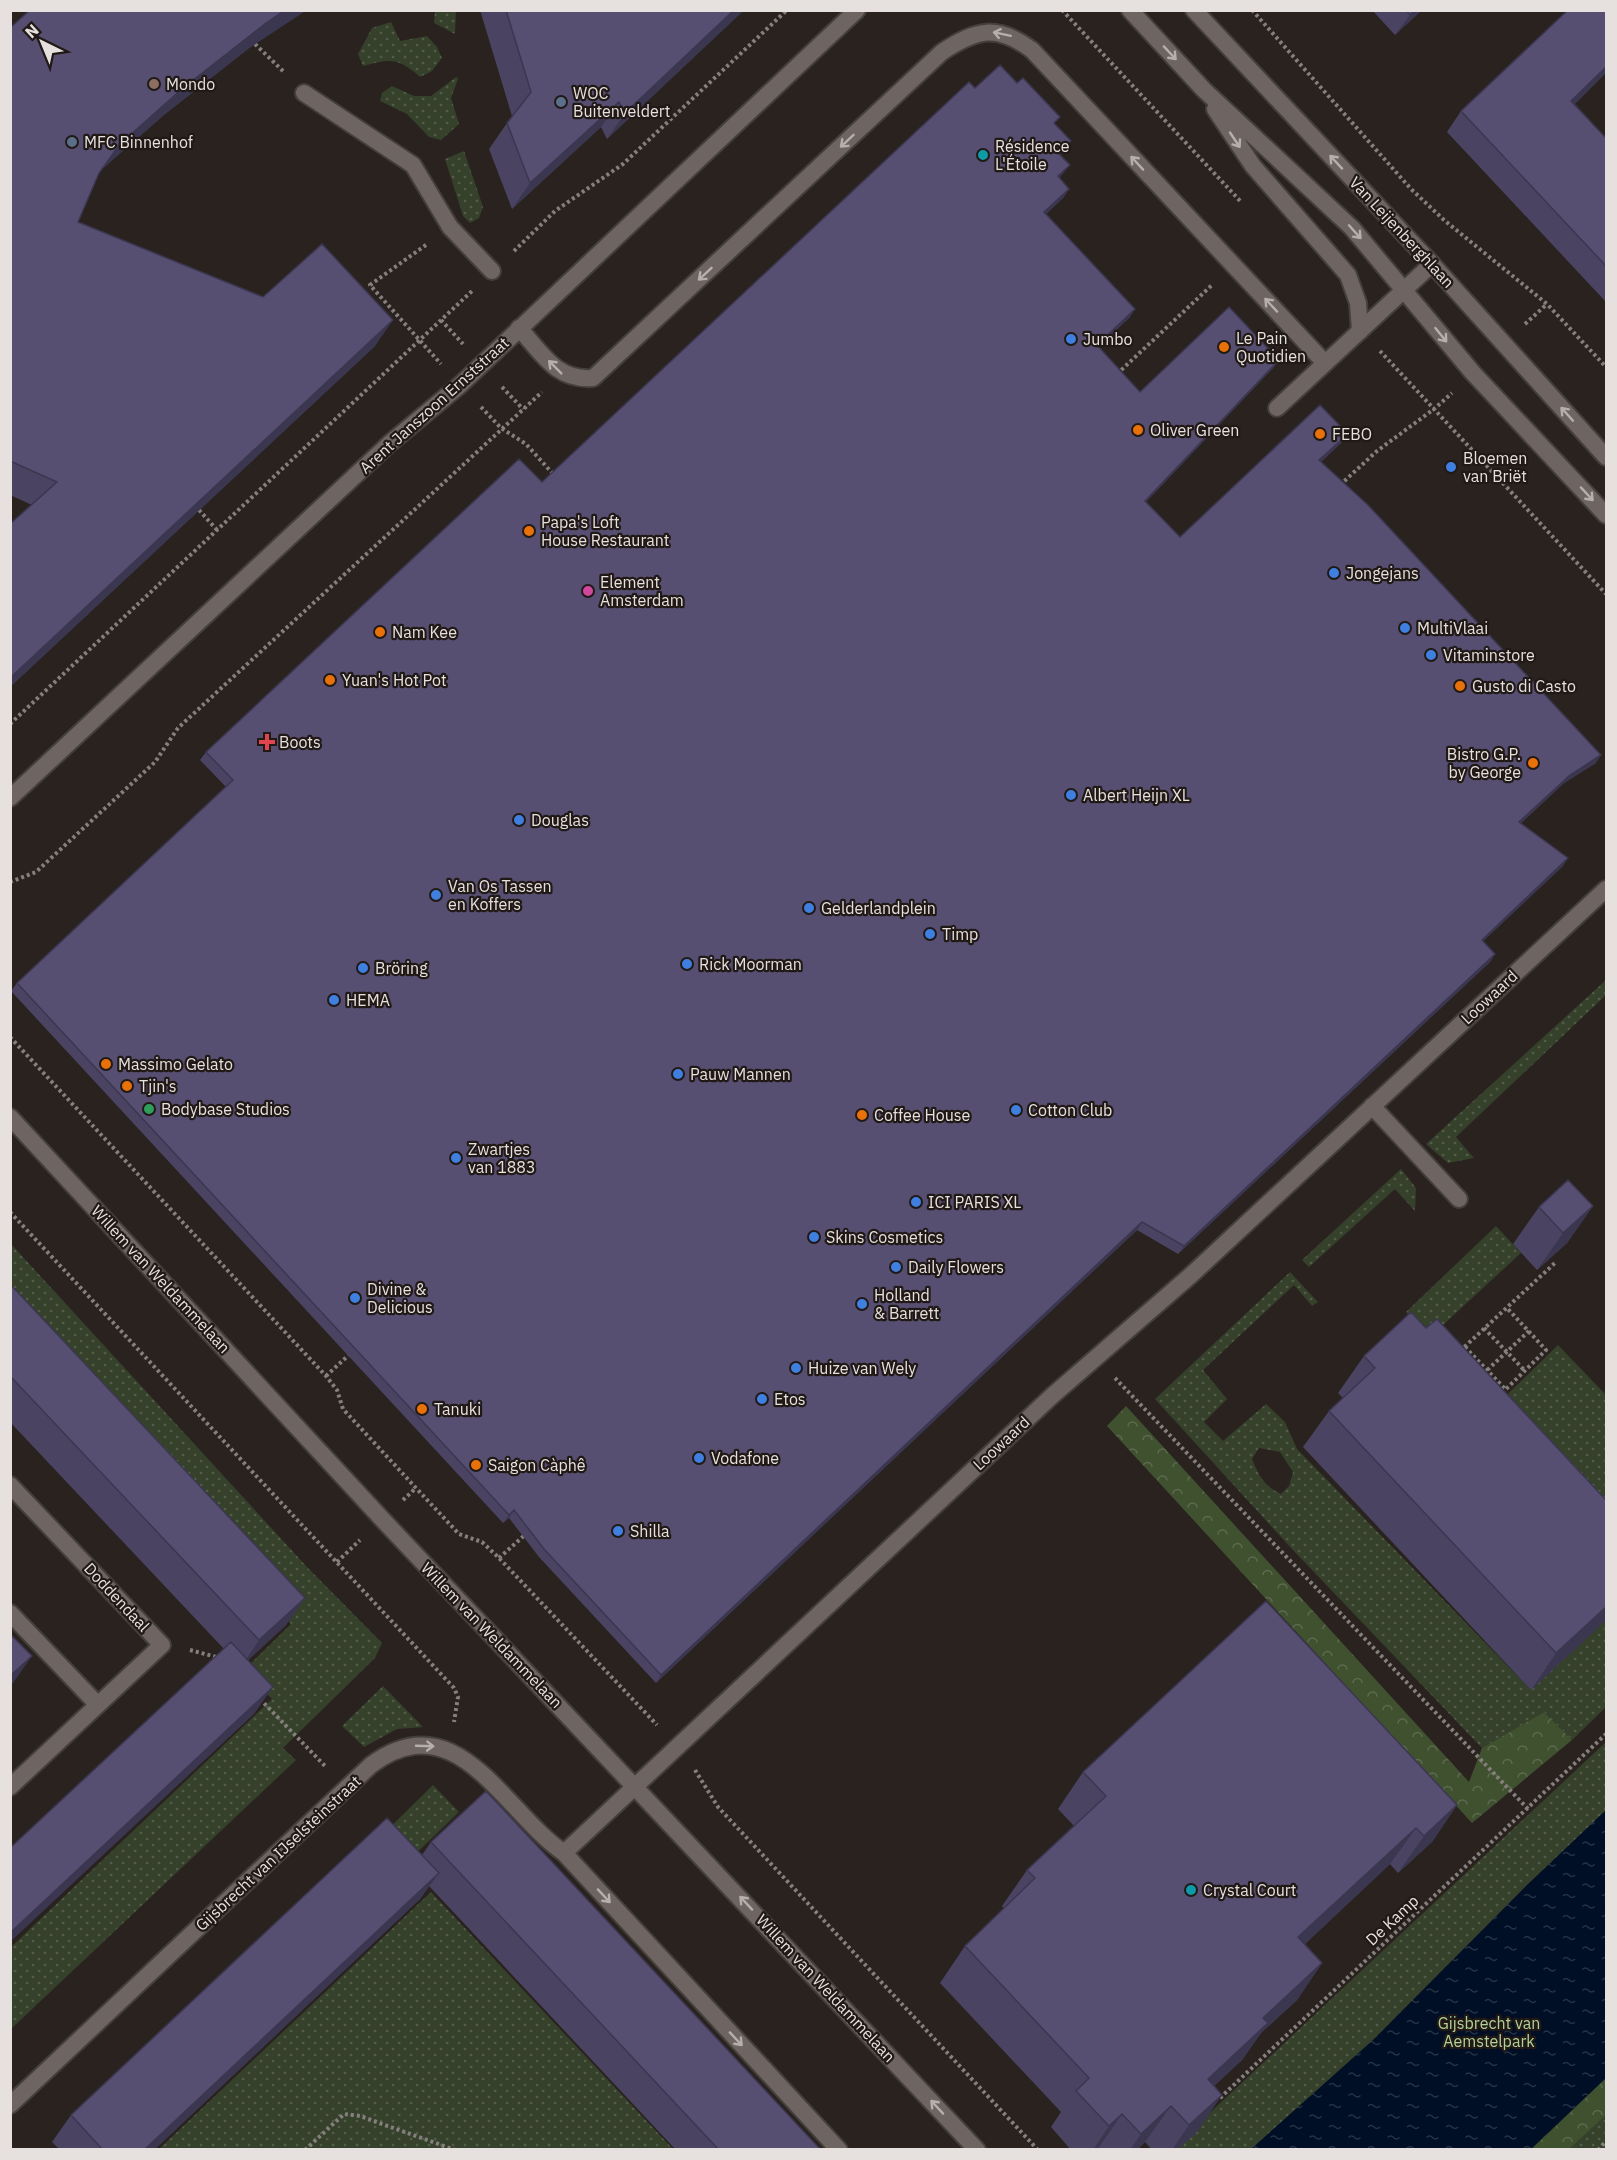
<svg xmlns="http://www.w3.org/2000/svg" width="1617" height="2160" font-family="'IBM Plex Sans',sans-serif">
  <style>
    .green { fill: url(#green-dots); fill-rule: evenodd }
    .forest { fill: url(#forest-crowns) }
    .water { fill: url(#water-ripples) }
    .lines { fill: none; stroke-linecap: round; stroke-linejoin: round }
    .service-casing { stroke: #453f3c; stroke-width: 20 }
    .pedestrian-casing { stroke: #453f3c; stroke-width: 20 }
    .minor-casing { stroke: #453f3c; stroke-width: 20 }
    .tertiary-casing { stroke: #453f3c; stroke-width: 20 }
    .path { stroke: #857f7d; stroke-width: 4; stroke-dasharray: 3 3; stroke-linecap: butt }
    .service { stroke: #6e6562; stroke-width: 16 }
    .pedestrian { stroke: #6e6562; stroke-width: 16 }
    .minor { stroke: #6e6562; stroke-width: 16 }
    .tertiary { stroke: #6e6562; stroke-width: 16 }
    .wall { fill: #4a4462 }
    .shaded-wall { fill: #3c3750 }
    .building { fill: #564f72; stroke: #3c3750; stroke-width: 1.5 }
    .oneway { stroke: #b6afad }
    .education-dot { fill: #8d6e63; stroke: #201916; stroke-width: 2 }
    .service-dot { fill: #5c6f8a; stroke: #201916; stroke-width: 2 }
    .culture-dot { fill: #0f9aa8; stroke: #201916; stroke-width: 2 }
    .shop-dot { fill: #3f7fe0; stroke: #201916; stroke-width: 2 }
    .food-dot { fill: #e8710a; stroke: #201916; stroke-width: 2 }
    .hotel-dot { fill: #d1479c; stroke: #201916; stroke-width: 2 }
    .health-dot { fill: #e0444e; stroke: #201916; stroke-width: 2 }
    .leisure-dot { fill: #2e9e5b; stroke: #201916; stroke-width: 2 }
    .labels { text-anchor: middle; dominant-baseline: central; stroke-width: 4.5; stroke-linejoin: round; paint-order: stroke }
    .poi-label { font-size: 16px; fill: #e6e1df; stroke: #201916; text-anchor: start }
    .street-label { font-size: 16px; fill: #e6e1df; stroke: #201916 }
    .park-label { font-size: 16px; fill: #b2d196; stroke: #201916 }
  </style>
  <defs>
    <pattern id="green-dots" width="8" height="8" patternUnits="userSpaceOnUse" patternTransform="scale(1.5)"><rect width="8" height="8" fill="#35412a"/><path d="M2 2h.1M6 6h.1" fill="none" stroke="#525c48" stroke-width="1.8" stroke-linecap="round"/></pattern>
    <pattern id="forest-crowns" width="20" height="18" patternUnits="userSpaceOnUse" patternTransform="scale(1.5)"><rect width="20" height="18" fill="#405130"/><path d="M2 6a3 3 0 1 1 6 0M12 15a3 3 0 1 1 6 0" fill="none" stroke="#5c6a4e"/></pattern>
    <pattern id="water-ripples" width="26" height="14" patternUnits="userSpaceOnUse" patternTransform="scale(1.5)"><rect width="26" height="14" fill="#000f26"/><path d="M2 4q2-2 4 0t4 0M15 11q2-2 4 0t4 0" fill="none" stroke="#253245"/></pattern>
  </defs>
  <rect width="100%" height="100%" fill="#29221f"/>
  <path class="green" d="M435,11H456L455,34L434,23Z
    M391,22L400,41L427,36L437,47L442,58L432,71L420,77C397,57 391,59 363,66L358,54L372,28Z
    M456,77L458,79L451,98L459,124L441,140L429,137L407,114L380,101L382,93L392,86L414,96H431Z
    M464,151L483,207L479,218L470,223L463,216L445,159Z
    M1606,980V995L1456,1137L1474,1158L1448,1163L1426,1144Z
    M1401,1169L1416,1188L1415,1211L1395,1189L1309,1267L1302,1260Z
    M1496,1226L1521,1253L1431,1336L1406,1312Z
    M11,1244L307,1567L382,1643L375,1658L283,1748L296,1760L11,2029V1947L272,1699L245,1669L291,1624L11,1328Z
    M1290,1272L1318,1302L1312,1306L1294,1285L1203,1370L1227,1399L1204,1422L1223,1441L1266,1404L1285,1422L1297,1449L1531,1690L1606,1620V1707L1572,1740L1544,1712L1482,1748L1292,1549L1155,1399ZM1259,1448L1280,1452L1293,1472L1289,1486L1281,1494C1264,1486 1259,1476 1252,1459Z
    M1558,1345L1606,1395V1564L1476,1425Z
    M383,1686L423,1727L397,1729L364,1747L342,1726Z
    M1606,1742V2149L1170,2150Z
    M433,1785L459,1812L402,1867L377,1840Z
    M431,1892L673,2149H159Z"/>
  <path class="forest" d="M1126,1406L1469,1782L1482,1748L1544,1712L1572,1740L1472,1823L1107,1426Z
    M1606,2078V2115L1569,2149L1531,2150Z"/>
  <path class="water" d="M1606,1810V2078L1531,2149H1251L1373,2040L1527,1885Z"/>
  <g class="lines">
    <defs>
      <path id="service" d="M519,328C542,353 556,381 593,378L942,52C977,29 997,24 1032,50L1325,363"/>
      <path id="pedestrian" d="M304,93L413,165L450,227L492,271"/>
      <path id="minor" d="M1277,408L1432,264
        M1372,1106L1459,1199
        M10,1117L383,1520L977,2150
        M10,1485L162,1645L10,1787
        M10,1613L98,1705
        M564,1853L1053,1395L1190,1276L1606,889
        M10,2105L371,1765C457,1701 503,1811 564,1853L839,2150"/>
      <path id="tertiary" d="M1130,10L1204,90L1352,228L1473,373L1606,515
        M1194,10L1432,264L1606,457
        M1215,109L1253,166L1348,275L1358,303L1360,331
        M10,798L389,444L460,385L857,10"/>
    </defs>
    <use href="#service" class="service-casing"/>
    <use href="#pedestrian" class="pedestrian-casing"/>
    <use href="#minor" class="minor-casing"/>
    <use href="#tertiary" class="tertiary-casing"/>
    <path class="path" d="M1062,10L1242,203
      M1252,10L1411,189L1444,220L1547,304L1606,367
      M255,44L285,73
      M426,245L370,285L441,364
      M514,251L555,211L623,164L787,10
      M441,320L463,344
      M1525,324L1547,304
      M1380,351L1606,594
      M1117,374L1212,285
      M502,387L523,409
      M481,407L501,428L526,444L554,475
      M1340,485L1377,451L1434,409L1452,393
      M199,510L217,530
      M10,724L472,291
      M10,882L36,872L155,762L178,728L542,392
      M10,1037L326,1376L337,1390L343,1409L416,1488L459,1534L482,1542L499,1558L657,1725
      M10,1212L454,1688L458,1697L454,1722
      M1484,1328L1525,1371
      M1465,1347L1506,1390
      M1460,1351L1556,1262
      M1483,1374L1529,1331
      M326,1376L352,1352
      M1115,1378L1528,1809
      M1502,1393L1546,1350L1507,1308
      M403,1500L416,1488
      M499,1558L526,1534
      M337,1562L360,1540
      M190,1650L220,1658
      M260,1699L326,1767
      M695,1770L718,1807L1038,2150
      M1220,2098L1606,1734
      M305,2150L344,2114L360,2116L455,2150
      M1598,2150L1606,2141"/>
    <use href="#service" class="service"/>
    <use href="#pedestrian" class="pedestrian"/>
    <use href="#minor" class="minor"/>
    <use href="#tertiary" class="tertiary"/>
  </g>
  <path class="wall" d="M480,10H744L607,139L601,127L512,209L489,149L512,116Z
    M1372,10H1422L1395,35Z
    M10,28L248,49L165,114L101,170L98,175L78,222L375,346L10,687V524L32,505L10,495Z
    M975,88L1055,124L1071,141L1065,149L1060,154L1070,165L1064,172L1059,178L1064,197L1046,214L1130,317L1098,347L1140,392L1279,360L1273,368L1146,502L1180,537L1348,434L1342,442L1321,462L1596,763L1564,783L1521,823L1563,866L1483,941L1495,954L1490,962L1178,1254L1137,1230L656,1683L539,1557L509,1518L503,1523L11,991L17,983L226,787L200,760L206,752L542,482Z
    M1575,104L1606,138V302L1447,132L1461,111Z
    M1593,1206L1567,1243L1537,1270L1513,1244L1539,1207Z
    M10,1284L286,1625L248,1660L254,1714L224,1649L10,1422Z
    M1426,1328L1606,1620L1531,1690L1303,1447L1329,1411L1343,1398L1338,1393L1364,1356Z
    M1083,1772L1457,1805L1432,1842L1398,1873L1390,1864L1305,1944L1322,1963L1297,2000L1261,2033L1242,2060L1214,2086L1197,2132L1177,2150H1152L1145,2142L1137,2150H1071L1051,2127L1061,2112L940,1983L965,1946L1004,1909L1002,1906L1027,1870L1074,1826L1058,1809Z
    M431,1842L821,2150H676L429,1886L420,1899L154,2150H60L52,2142L71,2115L422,1855Z"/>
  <path class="shaded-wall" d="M285,10H307L248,49L165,114L101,170L80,199L120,144L183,88L266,23Z
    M734,10H744L607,139L625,113Z
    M1414,10H1422L1395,35L1410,15Z
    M1606,67V73L1557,122L1571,101Z
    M619,102L601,127L512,209L530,183Z
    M1071,141L1065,149L1053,161L1058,153Z
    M1070,165L1064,172L1052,184L1058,176Z
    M1069,189L1064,197L1039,220L1044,212Z
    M1135,309L1130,317L1091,353L1097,345Z
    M393,320L375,346L10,687V678Z
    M1279,360L1273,368L1139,509L1145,501Z
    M1348,434L1342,442L1314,468L1319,460Z
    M1601,755L1596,763L1564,783L1514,830L1519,822L1570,775Z
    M1568,858L1563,866L1476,948L1482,940Z
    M1495,954L1490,962L1178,1254L1184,1246Z
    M1593,1206L1567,1243L1537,1270L1563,1233Z
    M1142,1222L1137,1230L656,1683L661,1675Z
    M514,1510L509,1518L503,1523L509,1515Z
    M305,1598L286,1625L241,1667L259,1640Z
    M1606,1607V1620L1531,1690L1556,1653Z
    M32,1656L13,1683L10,1686V1676Z
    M273,1687L254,1714L10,1942V1933Z
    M1457,1805L1432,1842L1398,1873L1424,1836Z
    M1416,1828L1390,1864L1273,1974L1298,1937Z
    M439,1873L420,1899L154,2150H144Z
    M1322,1963L1297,2000L1261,2033L1242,2060L1182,2116L1208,2079L1263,2018Z
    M1222,2095L1197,2132L1177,2150H1172L1189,2125Z
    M1171,2106L1145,2142L1137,2150H1130L1141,2134Z
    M1122,2114L1097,2150H1093L1109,2126Z"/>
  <path class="building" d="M30,10H285L266,23L183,88L120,144L99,173L78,222L263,297L322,244L393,320L10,678V524L57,482L10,461V28Z
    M506,10H734L625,113L619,102L530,183L507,123L531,92Z
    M1406,10H1414L1410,15Z
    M1568,10H1606V67L1571,101L1606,138V266L1461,111Z
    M1000,65L1017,83L1023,78L1060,117L1054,123L1071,141L1058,153L1070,165L1058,176L1069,189L1044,212L1135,309L1097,345L1140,392L1229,307L1279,360L1145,501L1180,537L1320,405L1348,434L1319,460L1368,505L1601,755L1570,775L1519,822L1568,858L1482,940L1495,954L1184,1246L1142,1222L661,1675L544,1549L514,1510L509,1515L17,983L233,780L206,752L519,459L542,482L969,82L975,88Z
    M1568,1180L1593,1206L1563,1233L1539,1207Z
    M10,1284L305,1598L259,1640L10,1376Z
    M1411,1312L1426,1328L1437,1319L1606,1500V1607L1556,1653L1329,1411L1375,1368L1364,1356Z
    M1266,1601L1457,1805L1424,1836L1416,1828L1298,1937L1322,1963L1263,2018L1268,2023L1208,2079L1222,2095L1189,2125L1171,2106L1141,2134L1122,2114L1109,2126L1076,2091L1089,2078L965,1946L1035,1878L1027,1870L1106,1796L1083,1772Z
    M10,1634L32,1656L10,1676Z
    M231,1642L273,1687L10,1933V1848Z
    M486,1791L821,2150H719L431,1842Z
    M387,1818L439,1873L144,2150H103L71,2115Z"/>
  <defs><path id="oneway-shaft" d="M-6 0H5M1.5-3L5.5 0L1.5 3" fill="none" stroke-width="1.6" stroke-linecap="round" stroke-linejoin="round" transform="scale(1.5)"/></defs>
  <g class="oneway">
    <use href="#oneway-shaft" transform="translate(1002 34) rotate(-168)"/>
    <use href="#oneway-shaft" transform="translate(1170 53) rotate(47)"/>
    <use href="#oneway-shaft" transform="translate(1235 140) rotate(56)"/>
    <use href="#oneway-shaft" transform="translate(847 141) rotate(137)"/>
    <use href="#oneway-shaft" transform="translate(1336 162) rotate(-133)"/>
    <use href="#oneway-shaft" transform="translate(1137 163) rotate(-133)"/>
    <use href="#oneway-shaft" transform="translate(1355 232) rotate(48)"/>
    <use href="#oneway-shaft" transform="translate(705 274) rotate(137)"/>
    <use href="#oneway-shaft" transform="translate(1271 305) rotate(-133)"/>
    <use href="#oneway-shaft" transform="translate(1441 335) rotate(51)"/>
    <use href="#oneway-shaft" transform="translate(555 367) rotate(-135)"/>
    <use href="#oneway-shaft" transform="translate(1567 414) rotate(-132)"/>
    <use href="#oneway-shaft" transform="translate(1587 494) rotate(47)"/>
    <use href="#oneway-shaft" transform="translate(425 1746) rotate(2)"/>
    <use href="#oneway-shaft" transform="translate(604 1896) rotate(47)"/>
    <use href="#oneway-shaft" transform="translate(746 1903) rotate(-133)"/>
    <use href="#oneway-shaft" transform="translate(736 2039) rotate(47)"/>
    <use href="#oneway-shaft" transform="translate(937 2107) rotate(-133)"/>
  </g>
  <circle class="education-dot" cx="154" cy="84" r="6"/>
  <g class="service-dot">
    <circle cx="561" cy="102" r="6"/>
    <circle cx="72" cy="142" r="6"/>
  </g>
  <g class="culture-dot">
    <circle cx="983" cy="155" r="6"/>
    <circle cx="1191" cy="1890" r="6"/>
  </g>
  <g class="shop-dot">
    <circle cx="1071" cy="339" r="6"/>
    <circle cx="1451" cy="467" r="6"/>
    <circle cx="1334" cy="573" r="6"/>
    <circle cx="1405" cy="628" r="6"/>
    <circle cx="1431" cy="655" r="6"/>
    <circle cx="1071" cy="795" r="6"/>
    <circle cx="519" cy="820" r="6"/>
    <circle cx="436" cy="895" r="6"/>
    <circle cx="809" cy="908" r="6"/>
    <circle cx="930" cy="934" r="6"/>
    <circle cx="687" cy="964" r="6"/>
    <circle cx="363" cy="968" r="6"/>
    <circle cx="334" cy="1000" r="6"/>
    <circle cx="678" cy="1074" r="6"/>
    <circle cx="1016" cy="1110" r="6"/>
    <circle cx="456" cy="1158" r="6"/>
    <circle cx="916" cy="1202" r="6"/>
    <circle cx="814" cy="1237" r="6"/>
    <circle cx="896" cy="1267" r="6"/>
    <circle cx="355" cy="1298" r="6"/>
    <circle cx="862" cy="1304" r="6"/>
    <circle cx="796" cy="1368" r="6"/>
    <circle cx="762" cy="1399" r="6"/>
    <circle cx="699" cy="1458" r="6"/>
    <circle cx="618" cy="1531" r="6"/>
  </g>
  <g class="food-dot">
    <circle cx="1224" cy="347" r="6"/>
    <circle cx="1138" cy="430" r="6"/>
    <circle cx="1320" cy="434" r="6"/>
    <circle cx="529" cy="531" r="6"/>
    <circle cx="380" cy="632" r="6"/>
    <circle cx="330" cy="680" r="6"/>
    <circle cx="1460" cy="686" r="6"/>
    <circle cx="1533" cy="763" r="6"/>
    <circle cx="106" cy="1064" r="6"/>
    <circle cx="127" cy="1086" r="6"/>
    <circle cx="862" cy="1115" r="6"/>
    <circle cx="422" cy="1409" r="6"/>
    <circle cx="476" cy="1465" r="6"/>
  </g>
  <circle class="hotel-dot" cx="588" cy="591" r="6"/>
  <path class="health-dot" d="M264 733h6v6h6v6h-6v6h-6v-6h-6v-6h6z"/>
  <circle class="leisure-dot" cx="149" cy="1109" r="6"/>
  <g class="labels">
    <g class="poi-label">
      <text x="166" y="84">Mondo</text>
      <text x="573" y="93">WOC<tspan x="573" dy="18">Buitenveldert</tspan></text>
      <text x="84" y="142">MFC Binnenhof</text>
      <text x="995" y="146">Résidence<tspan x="995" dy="18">L'Étoile</tspan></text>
      <text x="1236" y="338">Le Pain<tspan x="1236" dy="18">Quotidien</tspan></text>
      <text x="1083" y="339">Jumbo</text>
      <text x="1150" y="430">Oliver Green</text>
      <text x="1332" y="434">FEBO</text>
      <text x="1463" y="458">Bloemen<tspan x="1463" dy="18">van Briët</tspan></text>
      <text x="541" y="522">Papa's Loft<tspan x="541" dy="18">House Restaurant</tspan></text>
      <text x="1346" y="573">Jongejans</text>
      <text x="600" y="582">Element<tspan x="600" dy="18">Amsterdam</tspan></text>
      <text x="1417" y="628">MultiVlaai</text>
      <text x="392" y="632">Nam Kee</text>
      <text x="1443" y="655">Vitaminstore</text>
      <text x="342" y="680">Yuan's Hot Pot</text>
      <text x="1472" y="686">Gusto di Casto</text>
      <text x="279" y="742">Boots</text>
      <text x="1521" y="754" text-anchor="end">Bistro G.P.<tspan x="1521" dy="18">by George</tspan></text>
      <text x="1083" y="795">Albert Heijn XL</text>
      <text x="531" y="820">Douglas</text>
      <text x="448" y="886">Van Os Tassen<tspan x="448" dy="18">en Koffers</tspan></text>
      <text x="821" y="908">Gelderlandplein</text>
      <text x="942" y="934">Timp</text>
      <text x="699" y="964">Rick Moorman</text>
      <text x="375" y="968">Bröring</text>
      <text x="346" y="1000">HEMA</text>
      <text x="118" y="1064">Massimo Gelato</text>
      <text x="690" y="1074">Pauw Mannen</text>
      <text x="139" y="1086">Tjin's</text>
      <text x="161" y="1109">Bodybase Studios</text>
      <text x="1028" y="1110">Cotton Club</text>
      <text x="874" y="1115">Coffee House</text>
      <text x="468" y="1149">Zwartjes<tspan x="468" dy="18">van 1883</tspan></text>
      <text x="928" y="1202">ICI PARIS XL</text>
      <text x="826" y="1237">Skins Cosmetics</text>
      <text x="908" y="1267">Daily Flowers</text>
      <text x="367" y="1289">Divine &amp;<tspan x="367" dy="18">Delicious</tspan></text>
      <text x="874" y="1295">Holland<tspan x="874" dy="18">&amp; Barrett</tspan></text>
      <text x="808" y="1368">Huize van Wely</text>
      <text x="774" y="1399">Etos</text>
      <text x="434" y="1409">Tanuki</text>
      <text x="711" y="1458">Vodafone</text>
      <text x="488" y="1465">Saigon Càphê</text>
      <text x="630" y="1531">Shilla</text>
      <text x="1203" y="1890">Crystal Court</text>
    </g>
    <g class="street-label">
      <text transform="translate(1402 232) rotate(47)">Van Leijenberghlaan</text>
      <text transform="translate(434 405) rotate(-42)">Arent Janszoon Ernststraat</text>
      <text transform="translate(1489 997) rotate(-43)">Loowaard</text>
      <text transform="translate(161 1279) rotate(47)">Willem van Weldammelaan</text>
      <text transform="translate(1001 1443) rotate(-43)">Loowaard</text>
      <text transform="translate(117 1597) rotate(47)">Doddendaal</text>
      <text transform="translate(492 1635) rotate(46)">Willem van Weldammelaan</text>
      <text transform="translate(278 1853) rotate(-43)">Gijsbrecht van IJselsteinstraat</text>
      <text transform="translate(1392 1920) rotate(-43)">De Kamp</text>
      <text transform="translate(826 1988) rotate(47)">Willem van Weldammelaan</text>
    </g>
    <g class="park-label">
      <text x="1489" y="2023">Gijsbrecht van<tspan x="1489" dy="18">Aemstelpark</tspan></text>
    </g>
  </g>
  <rect width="1617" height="2160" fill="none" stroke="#e6e1df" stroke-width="24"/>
  <g transform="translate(42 42) rotate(317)" stroke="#201916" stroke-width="4.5" paint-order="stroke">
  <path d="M0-4.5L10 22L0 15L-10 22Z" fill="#e6e1df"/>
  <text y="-9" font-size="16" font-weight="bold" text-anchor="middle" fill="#e6e1df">N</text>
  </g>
</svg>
